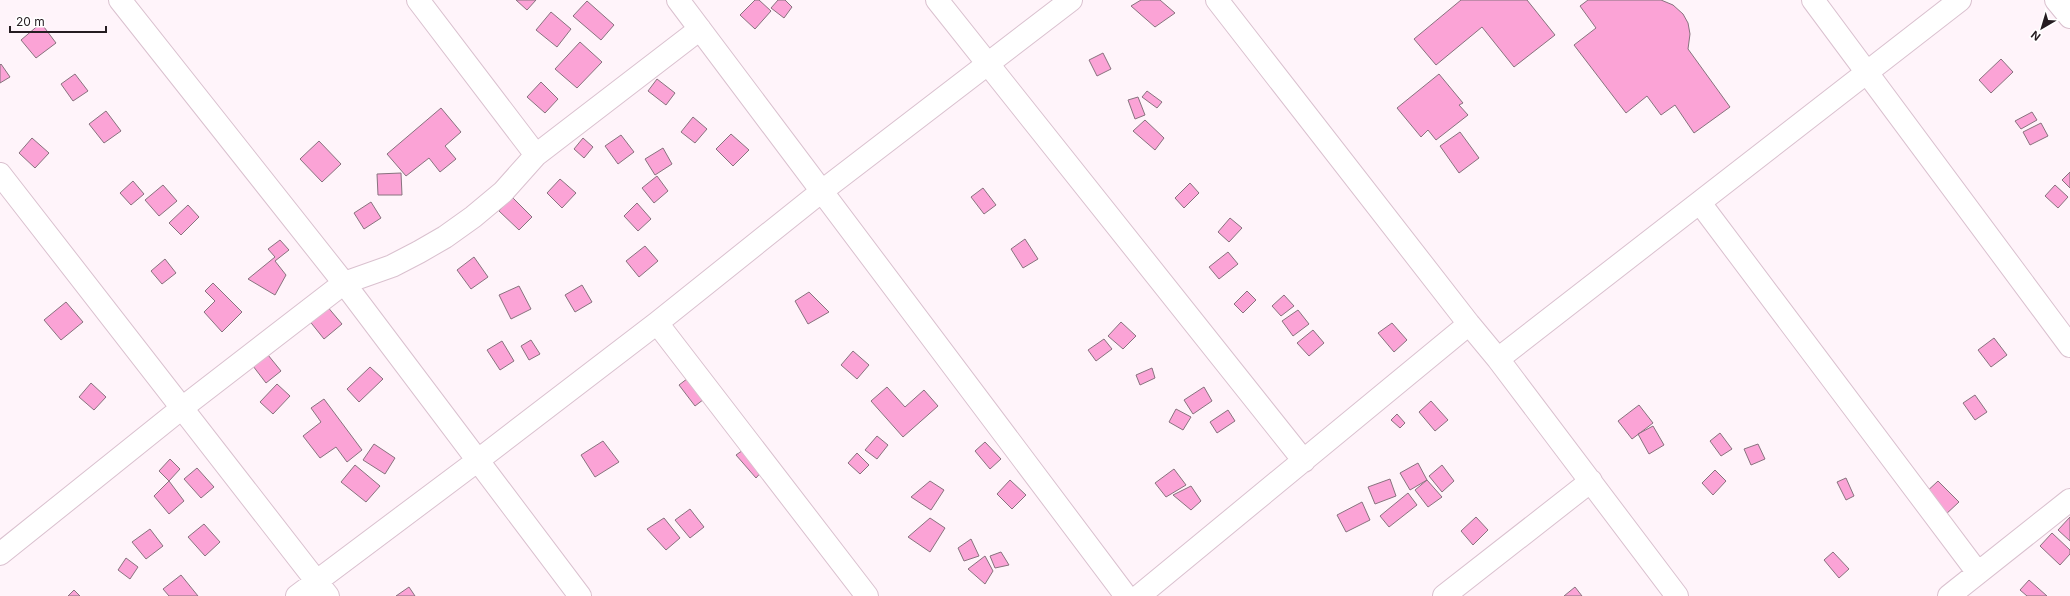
<svg xmlns="http://www.w3.org/2000/svg" width="2070" height="596" font-family="Inter,sans-serif">
  <style>
    .building { fill: #fba3d6; stroke: #88727e }
    .lines { fill: none; stroke-linecap: round; stroke-linejoin: round }
    .minor-casing { stroke: #dac1cf; stroke-width: 24 }
    .minor { stroke: #fff; stroke-width: 22 }
  </style>
  <rect width="100%" height="100%" fill="#fff4fa"/>
  <path class="building" d="M516,0H536L527,10Z
    M755,0H759L771,11L755,29L740,15Z
    M778,0H785L792,7L784,18L771,8Z
    M1141,0H1160L1175,13L1155,27L1131,6Z
    M1461,0H1527L1555,35L1514,67L1482,27L1436,65L1414,39Z
    M1588,0H1661L1673,5L1683,14L1688,23L1690,34L1688,49L1730,107L1694,133L1675,105L1661,115L1647,96L1626,113L1574,45L1596,28L1580,6Z
    M587,1L614,25L601,40L573,16Z
    M551,12L571,29L557,47L536,30Z
    M41,23L56,43L36,58L21,40Z
    M580,42L602,62L577,88L555,69Z
    M1103,53L1111,69L1097,76L1089,60Z
    M2001,59L2013,72L1991,93L1979,80Z
    M1,64L10,77L0,83V65Z
    M75,74L88,91L73,101L61,84Z
    M1439,74L1463,103L1459,105L1468,115L1436,140L1428,130L1421,137L1397,108Z
    M657,79L675,93L666,105L648,91Z
    M541,82L558,99L545,113L527,97Z
    M1147,91L1162,102L1157,108L1142,97Z
    M1138,97L1145,115L1135,119L1128,100Z
    M441,108L461,132L445,146L456,159L440,172L429,158L406,176L387,154Z
    M106,111L121,131L104,143L89,124Z
    M2032,112L2037,120L2021,129L2015,121Z
    M693,117L707,129L695,143L681,132Z
    M1145,120L1164,138L1155,150L1133,131Z
    M2041,123L2048,136L2030,145L2023,132Z
    M1460,132L1479,158L1459,173L1440,146Z
    M731,134L749,150L733,166L716,149Z
    M621,135L634,152L618,164L605,146Z
    M32,138L49,153L35,168L19,153Z
    M583,138L593,147L584,158L574,149Z
    M319,141L341,164L322,182L300,159Z
    M663,148L672,164L655,175L645,159Z
    M2070,172V188L2062,180Z
    M401,173L402,195H378L377,174Z
    M657,176L668,191L654,203L642,188Z
    M560,179L576,193L562,208L547,193Z
    M133,181L144,194L131,205L120,193Z
    M1190,183L1199,193L1184,208L1175,198Z
    M163,185L177,201L159,216L145,200Z
    M2055,185L2068,197L2058,208L2045,196Z
    M983,188L996,205L984,214L971,197Z
    M512,197L532,217L519,230L499,211Z
    M371,202L381,218L364,229L354,213Z
    M637,203L651,219L638,231L624,216Z
    M188,205L199,217L181,235L169,223Z
    M1230,218L1242,228L1229,242L1218,232Z
    M1025,239L1038,259L1023,268L1011,249Z
    M280,240L289,250L275,261L286,275L275,295L248,279L275,257L268,249Z
    M645,246L658,261L639,277L626,261Z
    M1228,252L1238,264L1219,279L1209,267Z
    M474,257L488,277L471,289L457,270Z
    M165,259L176,273L162,284L151,271Z
    M213,283L242,312L222,332L204,312L215,301L205,291Z
    M582,285L592,302L575,312L565,295Z
    M519,286L531,309L511,319L499,295Z
    M1247,291L1256,300L1243,313L1234,304Z
    M809,292L829,312L808,324L795,301Z
    M1284,295L1294,306L1281,316L1272,306Z
    M66,302L83,322L61,340L44,320Z
    M326,305L342,324L324,339L308,319Z
    M1298,310L1309,324L1293,336L1282,321Z
    M1121,322L1136,336L1123,349L1108,336Z
    M1392,323L1407,340L1394,352L1378,333Z
    M1313,330L1324,343L1309,356L1297,343Z
    M1994,338L2007,355L1991,367L1978,350Z
    M1104,339L1112,349L1096,361L1088,350Z
    M531,340L540,354L529,360L521,346Z
    M502,341L514,361L500,370L487,350Z
    M853,351L869,365L857,379L841,365Z
    M268,355L281,371L266,383L253,366Z
    M370,367L383,379L359,402L347,389Z
    M1152,368L1155,378L1140,385L1136,375Z
    M692,375L708,396L695,406L679,385Z
    M91,383L106,397L94,410L79,397Z
    M277,384L290,396L273,414L260,402Z
    M887,387L905,407L924,390L938,406L903,437L871,401Z
    M1204,387L1212,401L1193,414L1184,400Z
    M1975,395L1987,412L1975,420L1963,403Z
    M324,399L362,450L347,462L336,447L320,458L303,436L321,422L311,408Z
    M1431,401L1448,420L1435,431L1419,412Z
    M1639,405L1653,423L1632,439L1618,421Z
    M1176,409L1191,417L1183,430L1169,422Z
    M1228,410L1235,421L1217,433L1210,422Z
    M1397,414L1405,423L1400,428L1391,420Z
    M1653,426L1664,445L1649,454L1638,434Z
    M1720,433L1732,449L1721,456L1710,441Z
    M877,436L888,445L877,459L865,450Z
    M603,441L619,462L595,477L581,455Z
    M985,442L1001,459L990,469L975,451Z
    M374,444L395,458L385,474L363,460Z
    M1758,444L1765,459L1751,465L1744,449Z
    M746,448L770,462L756,478L736,455Z
    M857,453L869,465L860,474L848,463Z
    M170,459L180,469L169,481L159,471Z
    M1418,463L1427,480L1410,490L1400,473Z
    M355,465L380,486L366,502L341,482Z
    M1442,465L1454,481L1442,492L1429,476Z
    M197,468L214,487L201,498L184,479Z
    M1174,469L1186,485L1166,497L1155,483Z
    M1715,470L1726,481L1713,495L1702,483Z
    M1846,478L1854,496L1846,500L1837,482Z
    M1390,479L1396,496L1375,504L1368,487Z
    M1010,480L1026,495L1012,509L997,494Z
    M1427,480L1442,497L1428,507L1415,490Z
    M169,481L184,501L169,514L154,496Z
    M930,481L944,490L931,510L911,497Z
    M1938,481L1959,502L1944,516L1923,495Z
    M1191,486L1201,501L1191,510L1173,495Z
    M1408,493L1417,505L1389,527L1380,516Z
    M1362,502L1370,520L1346,532L1337,515Z
    M690,509L704,527L690,538L675,520Z
    M1476,517L1488,530L1473,545L1461,531Z
    M2070,517V541L2058,530Z
    M664,518L680,538L666,550L647,529Z
    M930,518L945,528L930,552L908,537Z
    M204,524L220,542L205,556L188,537Z
    M150,529L163,546L146,559L132,542Z
    M2052,533L2070,550V554L2060,565L2040,546Z
    M971,539L979,556L964,561L958,548Z
    M1001,552L1009,565L995,568L990,556Z
    M1833,552L1849,569L1839,578L1824,560Z
    M985,556L993,571L985,584L968,569Z
    M126,558L138,567L130,579L118,570Z
    M181,575L198,596H169L163,589Z
    M2029,580L2047,596H2027L2020,590Z
    M409,587L415,596H396Z
    M1575,587L1582,596H1564Z
    M74,590L80,596H68Z"/>
  <g class="lines">
    <defs>
      <path id="minor" d="M120,0L344,283L580,596
        M418,0L536,155
        M678,0L1126,596
        M937,0L1304,461
        M1217,0L1469,324L1498,359L1677,596
        M1813,0L2070,346
        M2056,0L2070,17
        M0,174L328,596
        M1700,203L1978,573
        M657,323L867,596
        M1498,359L1960,0
        M0,554L182,408L344,283L392,266L419,252L445,237L473,217L503,192L536,155L700,29
        M297,596L477,461L657,323L822,191L1071,0
        M1139,596L1469,324
        M1444,596L1591,481
        M1949,596L2070,500"/>
    </defs>
    <use href="#minor" class="minor-casing"/>
    <use href="#minor" class="minor"/>
  </g>
  <g transform="translate(2042 28) rotate(218)" stroke="#ffffff" stroke-width="3" paint-order="stroke">
  <path d="M0-3L7 15L0 10L-7 15Z" fill="#251c21"/>
  <text y="-6" font-size="11" font-weight="bold" text-anchor="middle" fill="#251c21">N</text>
  </g>
  <path d="M10 26v6h96v-6" fill="none" stroke="#251c21" stroke-width="2"/>
  <text x="16" y="26" font-size="12" fill="#251c21" stroke="#ffffff" stroke-width="3" paint-order="stroke">20 m</text>
</svg>
